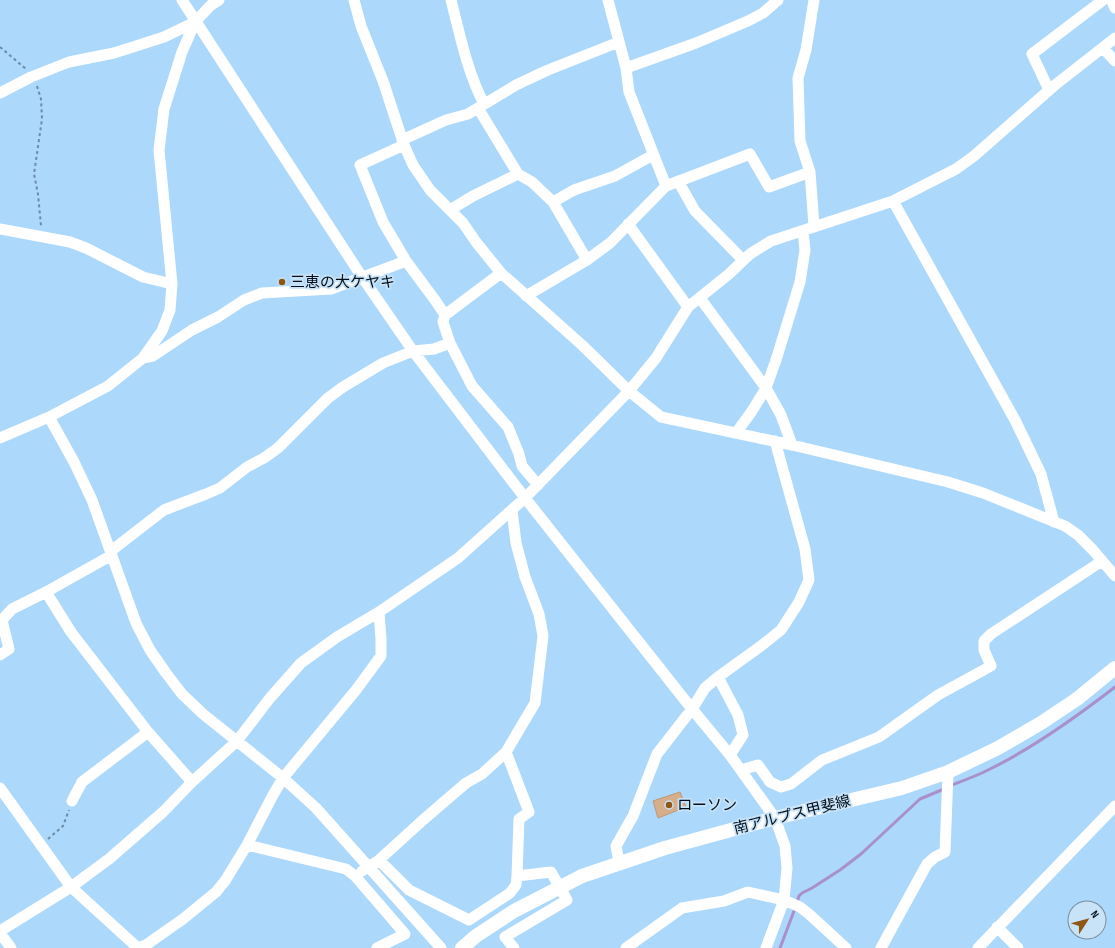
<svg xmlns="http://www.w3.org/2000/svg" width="1115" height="948" font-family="'Sofia Sans Condensed','Noto Sans JP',sans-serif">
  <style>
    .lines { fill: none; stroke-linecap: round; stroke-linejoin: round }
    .stream { stroke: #a990cd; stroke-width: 3 }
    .building { fill: #d7ae8a; stroke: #bf9774 }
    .path { stroke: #6b8ba6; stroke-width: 2; stroke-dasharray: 3 3; stroke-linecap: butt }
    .minor { stroke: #fff; stroke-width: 11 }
    .major { stroke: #fff; stroke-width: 14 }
    .poi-dot { fill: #905613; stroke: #c8e3f8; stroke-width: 1.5 }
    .labels { text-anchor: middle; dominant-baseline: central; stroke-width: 3.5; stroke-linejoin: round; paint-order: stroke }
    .poi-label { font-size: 15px; fill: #020f1b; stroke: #c8e3f8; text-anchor: start }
    .street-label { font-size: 15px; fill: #020f1b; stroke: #c8e3f8 }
  </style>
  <rect width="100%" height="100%" fill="#abd8fb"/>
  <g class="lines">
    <path class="stream" d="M949,786C962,781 974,777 986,771C1032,749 1075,718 1115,687
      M780,948L794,911L799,896L802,893L812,888L840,870L861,854L920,799L944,789"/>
  </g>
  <path class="building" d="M680,792L686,807L658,818L653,801Z"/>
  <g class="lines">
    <path class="path" d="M0,47L26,69
      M37,86L41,99L42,119L34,174L38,194L41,226
      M48,839L63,826L69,810"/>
    <path class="minor" d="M182,0L362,277L413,351L525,498L692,709L730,755L775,818L785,846L787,868L784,900L766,948
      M354,0L361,26L383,81L404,145L413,165L430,190L463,223L476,242L501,273L582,345L629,391L661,417L792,445L948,482L983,493L1065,526L1078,535L1092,549L1115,576
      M451,0C460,35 467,71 484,104
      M608,0L626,68L629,92L666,186
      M814,0L806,50L798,78L800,141L810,172L814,226
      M1113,0V4L1115,8
      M1103,48L1115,61
      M626,68L696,43L748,21L763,13L778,0
      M1049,90L1032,54L1103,0
      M0,93L31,77L69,62L114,53L164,37L195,22
      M478,108L518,174L532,182L553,202L587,260
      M402,140L446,120L468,114L516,85L548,70L619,42
      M404,145L360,165L383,222L406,261L435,300L445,315
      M678,181L695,211L743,260
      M893,201L1015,420L1041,474L1054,522
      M553,202L574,190L615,176L653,155
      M450,210L473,196L518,174
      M628,224L688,307
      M0,229L70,242L86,248L143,277L172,284
      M526,296L587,260L610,243L666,186L750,154L769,187L810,172
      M700,298L766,388L781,415L792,445
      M450,343L472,386L508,427L519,454L522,466L538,485
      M143,358L153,356L192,330L218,317L244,300L262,293L331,289L406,261
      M49,417L74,462L92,500L136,623L150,650L166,673L182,694L203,714L283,778L316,808L441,948
      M736,433L752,411L766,388L776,360L800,282L805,250L803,232
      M0,438L49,417L108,386L143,358L162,331L170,310L172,284L159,150L164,109L182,52L195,22L211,5L219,0
      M512,510L516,543L525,577L539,614L543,636L535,703L506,752L529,812L519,819L517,876L551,872L567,900L505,937L514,948
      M111,551L164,510L206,494L220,488L247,467L264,458L278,448L328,398L343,387L383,363L413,351L434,349L450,343L443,322L445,315L501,273
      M46,592L71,632L148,732L192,782
      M0,655L9,649L2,620L12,609L46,592L112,555
      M718,677L738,715L743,735L730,755
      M741,770L758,765L770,782L781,787L791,784L822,760L879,737L938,695L991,666L984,650V641L991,634L1102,561
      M0,788L71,887L138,948
      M72,801L82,782L148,732
      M247,845L346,869L355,876L405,934L377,948
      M379,860L423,820L466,783L482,774L506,752
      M619,862L616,846L633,816L657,754L692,709L705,688L718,677L761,646L781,630L799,602L809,580L805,549L775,441
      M362,871L379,860L409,890L469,920L510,893L516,885L517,876
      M997,927L1018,948
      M0,931L71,887L109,859L163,812L192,782L237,741L270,698L301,663L337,637L379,612L458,558L525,498L629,391L656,358L688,307L729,274L750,254L771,241L893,201L956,169L974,156L1055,85L1115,38
      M0,933L11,948
      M137,948L146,945L183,919L216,892L225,881L247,845L273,795L283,778L356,690L381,656V639L379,612
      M626,948L682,908L724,901L748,892L784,900L800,907L809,914L846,948
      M881,948L927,864L935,857L945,852L948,772
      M978,948L1115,806"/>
    <path class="major" d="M462,948L476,936L514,911L582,876L665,848L775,818L902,788L948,772L998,748L1041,723L1077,699L1115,668"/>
  </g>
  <g class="poi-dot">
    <circle cx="282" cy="282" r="4"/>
    <circle cx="669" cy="805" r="4"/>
  </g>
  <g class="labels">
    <g class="poi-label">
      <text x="290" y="282">三恵の大ケヤキ</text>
      <text x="677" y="805">ローソン</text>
    </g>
    <g class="street-label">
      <text transform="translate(792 815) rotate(-14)">南アルプス甲斐線</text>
    </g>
  </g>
  <g transform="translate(1087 920) rotate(54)"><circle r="19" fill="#c8e3f8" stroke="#798ea0"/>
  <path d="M0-3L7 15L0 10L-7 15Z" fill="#905613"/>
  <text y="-6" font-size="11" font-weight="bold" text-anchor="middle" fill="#020f1b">N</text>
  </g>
</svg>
